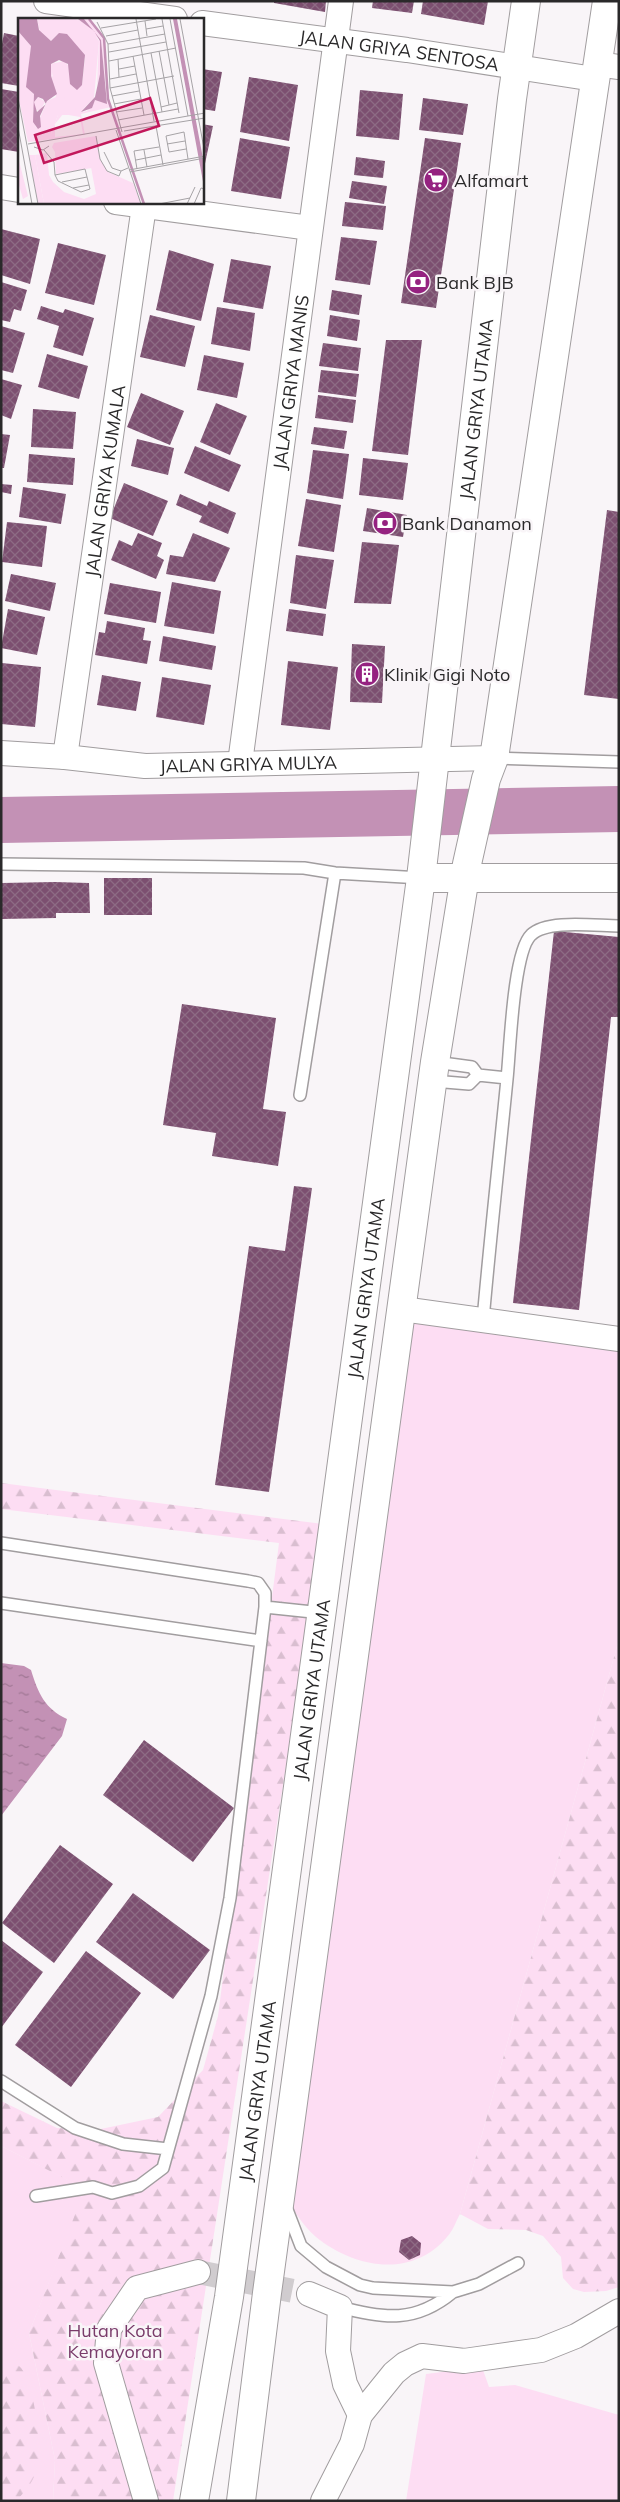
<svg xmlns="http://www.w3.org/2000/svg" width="620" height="2502" font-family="Mulish,sans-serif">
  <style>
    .grass { fill: #fdddf3 }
    .forest { fill: url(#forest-firs) }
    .water { fill: url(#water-ripples) }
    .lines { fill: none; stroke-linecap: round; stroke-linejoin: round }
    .river { stroke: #c391b5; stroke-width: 46 }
    .building { fill: url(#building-cross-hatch) }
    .street-tunnel { stroke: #d0cccf; stroke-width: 24; stroke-dasharray: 24 12; stroke-linecap: butt }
    .lane-casing { stroke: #a19d9f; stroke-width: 14 }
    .street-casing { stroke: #a19d9f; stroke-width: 26 }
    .secondary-casing { stroke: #a19d9f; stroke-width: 30 }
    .lane { stroke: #fff; stroke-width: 11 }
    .street { stroke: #fff; stroke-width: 24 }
    .secondary { stroke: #fff; stroke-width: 28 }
    .labels { text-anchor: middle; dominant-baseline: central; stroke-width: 5; stroke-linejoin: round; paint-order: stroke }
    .street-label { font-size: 18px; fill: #2a292a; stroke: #f9f5f8 }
    .poi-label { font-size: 18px; fill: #2a292a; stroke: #f9f5f8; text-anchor: start }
    .park-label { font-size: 18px; fill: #793b6a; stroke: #f9f5f8 }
    .inset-river { fill: none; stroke: #c391b5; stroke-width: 2.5 }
    .inset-road { fill: none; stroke: #a6a3a6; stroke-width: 1 }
    .view { fill: #c2185b; fill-opacity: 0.15; stroke: #c2185b; stroke-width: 2.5 }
    .inset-edge { fill: none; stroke: #2a292a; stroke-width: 2.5 }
  </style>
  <defs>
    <pattern id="forest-firs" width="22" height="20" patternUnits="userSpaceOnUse" patternTransform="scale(1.25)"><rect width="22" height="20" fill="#fdddf3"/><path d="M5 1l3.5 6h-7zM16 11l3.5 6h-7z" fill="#d9bed0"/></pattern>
    <pattern id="water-ripples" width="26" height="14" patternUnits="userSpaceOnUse" patternTransform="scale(1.25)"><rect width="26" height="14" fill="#c391b5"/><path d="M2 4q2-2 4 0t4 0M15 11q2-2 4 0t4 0" fill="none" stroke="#9f7693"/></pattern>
    <pattern id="building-cross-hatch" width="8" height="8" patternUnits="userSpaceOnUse" patternTransform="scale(1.25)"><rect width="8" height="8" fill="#7c4f70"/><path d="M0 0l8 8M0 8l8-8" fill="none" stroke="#8d6b84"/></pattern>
  </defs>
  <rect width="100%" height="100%" fill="#f9f5f8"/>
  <path class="grass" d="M402,1309L619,1339V1639L460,2214C456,2221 453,2231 447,2237C412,2279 354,2268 316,2237C302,2225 292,2207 281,2191Z
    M1,2146L86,2189L29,2333L55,2460L53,2501H1Z
    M482,2367L489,2387L515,2385L619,2415V2501H406L426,2374Z"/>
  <path class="forest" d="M1,1483L323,1524L173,2501H53L55,2460L29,2333L85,2189L1,2146V2101L57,2128L96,2130L158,2117L203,2070L218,2016L279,1543L1,1509Z
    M619,1639V2287L606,2291L584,2292L573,2289L563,2278L561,2257L543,2236L526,2230L488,2229L460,2214Z
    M1,2359C7,2363 14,2363 19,2366C34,2378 42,2447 38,2465C35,2479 27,2490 16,2501H1Z"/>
  <path class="water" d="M1,1663L24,1666L31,1670C38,1693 45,1709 67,1719L62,1736L1,1816Z"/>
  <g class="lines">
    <path class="river" d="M1,820L619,809"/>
  </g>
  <path class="building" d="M274,1H326L325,12L274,3Z
    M373,1H414L412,13L372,8Z
    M423,1H488L484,25L421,14Z
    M4,33L19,36V86L1,83V49Z
    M202,69L222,72L215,111L202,109Z
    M249,77L298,85L289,141L240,132Z
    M1,89L19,92V152L1,149Z
    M360,90L403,94L399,140L356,136Z
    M423,98L468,104L463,135L419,130Z
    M202,124L213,126L203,173H202Z
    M240,138L290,147L281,199L231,191Z
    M425,138L461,143L436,308L401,303Z
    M356,157L385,161L383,178L354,175Z
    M352,181L387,186L384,204L349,198Z
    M345,202L386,206L383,230L342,226Z
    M1,229L40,239L30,284L1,275Z
    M341,237L377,241L370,285L335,280Z
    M58,243L106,255L94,305L45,293Z
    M169,250L214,264L201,321L156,310Z
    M231,259L271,266L263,309L223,302Z
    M1,282L27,290L21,311L14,309L10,322L1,320Z
    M332,290L362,295L359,315L329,310Z
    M41,306L63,313L65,309L94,318L83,356L53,347L59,326L37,319Z
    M217,307L255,313L250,351L211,344Z
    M150,315L195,326L185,367L140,357Z
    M330,315L360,320L357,341L327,336Z
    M1,326L25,333L13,373L1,370Z
    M386,340H422L408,455L372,451Z
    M323,343L361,348L358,371L319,366Z
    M47,354L88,366L79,399L38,387Z
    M204,355L244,363L237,398L197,390Z
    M321,370L359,374L356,397L318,392Z
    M1,379L22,385L11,419L1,415Z
    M141,393L184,411L170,445L127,427Z
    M318,395L356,400L353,423L315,418Z
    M216,403L247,416L230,455L200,442Z
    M33,409L76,412L73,449L31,447Z
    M314,427L347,431L344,449L311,444Z
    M1,434L10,435L4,468H1Z
    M137,439L174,448L168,475L131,466Z
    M195,446L241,465L229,492L184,473Z
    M313,450L349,454L343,499L307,493Z
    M29,454L75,458L73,485L27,482Z
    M363,458L408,463L403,500L359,495Z
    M124,483L168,501L153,536L110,518Z
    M1,484L12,485L11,494L1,492Z
    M23,487L66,494L61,524L19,517Z
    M180,494L207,506L209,501L236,513L228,534L199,522L202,516L176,505Z
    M306,499L341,505L334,552L298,546Z
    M367,508L407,515L403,537L363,531Z
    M607,510L619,512V699L584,695Z
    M7,522L47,526L42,567L2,562Z
    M138,533L162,543L157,556L164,560L156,579L111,560L119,540L132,546Z
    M193,533L230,548L215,582L166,574L170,555L183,557Z
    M362,542L399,545L391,604L354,603Z
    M296,555L334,560L326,609L290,603Z
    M11,574L56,583L50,611L5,601Z
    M172,582L221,591L214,634L164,626Z
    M110,583L161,592L156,623L104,614Z
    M8,609L45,617L37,655L1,648Z
    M289,609L326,614L323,636L286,631Z
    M107,621L145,628L143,640L151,641L147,664L95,655L99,632L105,633Z
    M163,636L216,646L212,670L159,661Z
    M352,644L385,646L382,703L350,702Z
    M288,661L338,667L330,730L281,725Z
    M2,663L41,667L35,727L1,724Z
    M102,675L141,682L136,711L97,705Z
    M162,677L211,685L204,725L156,717Z
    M104,878H152V915H104Z
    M55,882L89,883L90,913H56V918L1,919V883Z
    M554,931L619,937V1017H611L579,1310L513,1303Z
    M182,1004L276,1018L263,1109L286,1112L278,1166L212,1156L216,1133L163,1125Z
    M294,1186L312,1188L269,1492L215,1485L249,1246L285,1251Z
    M144,1740L234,1808L193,1862L103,1795Z
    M60,1845L113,1884L54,1963L2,1923Z
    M133,1893L210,1950L173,1999L96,1942Z
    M1,1940L43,1972L1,2028Z
    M86,1951L141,1993L71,2087L15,2045Z
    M412,2236L421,2243L420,2255L409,2260L399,2252L401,2240Z"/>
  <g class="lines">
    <path class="street-tunnel" d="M198,2272L309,2294"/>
    <defs>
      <path id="lane" d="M494,758L619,762
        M1,864L304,868L335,873L421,878
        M435,1062L472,1067L478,1075L507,1078
        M433,1081L469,1084L478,1075
        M300,1095L335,873
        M483,1320C490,1240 499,1160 507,1079C510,1052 513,952 531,935C547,919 596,926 619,926
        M1,1543L248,1581L258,1583L265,1593V1607L230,1898L211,1996L163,2168L139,2186L112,2193L93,2187L36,2196
        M1,1603L261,1641
        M265,1607L322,1613
        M1,2081L75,2128L123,2144L168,2149
        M286,2207L301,2246L326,2267L360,2285L373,2288L453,2292L479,2284L518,2263
        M340,2307C384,2319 416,2323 453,2292"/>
      <g id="street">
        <path d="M46,1L175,19"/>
        <path id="s1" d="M202,23L407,50L594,79"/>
        <path d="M597,64L619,67"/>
        <path d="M1,187L19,190"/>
        <path d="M116,202L310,228"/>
        <path id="s2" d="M1,753L65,757L145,766L494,758"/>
        <path id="s3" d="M65,757L144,206"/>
        <path id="s4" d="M240,763L341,1"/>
        <path d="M402,1309L619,1339"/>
        <path d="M309,2294L340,2307L338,2351L345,2384L360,2415"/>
        <path d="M146,2501L106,2363L109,2329L137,2288L198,2272"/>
        <path d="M323,2501L352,2444L360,2415L394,2373L405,2364L422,2356L464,2361L541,2350L576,2336L619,2311"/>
      </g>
      <g id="secondary">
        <path d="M421,878H619"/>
        <path id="s5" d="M194,2501L229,2297L421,878L512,99L526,1"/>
        <path d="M241,2501L267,2293L435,1062L467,864L486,779L494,758L607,1"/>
      </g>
    </defs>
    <use href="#lane" class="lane-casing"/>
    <use href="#street" class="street-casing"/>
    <use href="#secondary" class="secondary-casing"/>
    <use href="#lane" class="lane"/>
    <use href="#street" class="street"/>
    <use href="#secondary" class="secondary"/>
  </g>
  <defs>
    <symbol id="supermarket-disc" viewBox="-11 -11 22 22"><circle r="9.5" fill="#952280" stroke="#f9f5f8"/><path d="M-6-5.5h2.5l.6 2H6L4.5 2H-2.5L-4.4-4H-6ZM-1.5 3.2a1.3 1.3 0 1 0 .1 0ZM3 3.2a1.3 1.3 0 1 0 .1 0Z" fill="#fff"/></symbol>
    <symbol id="bank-disc" viewBox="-11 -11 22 22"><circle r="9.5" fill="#952280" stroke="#f9f5f8"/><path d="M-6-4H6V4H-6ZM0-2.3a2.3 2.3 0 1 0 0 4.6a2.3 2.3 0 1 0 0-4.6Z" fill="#fff"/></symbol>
    <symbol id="building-disc" viewBox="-11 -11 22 22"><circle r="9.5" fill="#952280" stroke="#f9f5f8"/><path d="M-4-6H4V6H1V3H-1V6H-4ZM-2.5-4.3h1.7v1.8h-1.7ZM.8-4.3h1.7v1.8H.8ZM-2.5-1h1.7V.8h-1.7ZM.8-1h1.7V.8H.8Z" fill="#fff"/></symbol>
  </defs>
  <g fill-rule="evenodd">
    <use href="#supermarket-disc" x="422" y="166" width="28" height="28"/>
    <use href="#bank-disc" x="404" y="268" width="28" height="28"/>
    <use href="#bank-disc" x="371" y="509" width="28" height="28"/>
    <use href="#building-disc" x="353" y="660" width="28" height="28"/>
  </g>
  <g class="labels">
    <g class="street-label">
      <text stroke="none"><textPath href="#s1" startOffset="199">JALAN GRIYA SENTOSA</textPath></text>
      <text stroke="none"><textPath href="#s4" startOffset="384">JALAN GRIYA MANIS</textPath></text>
      <text stroke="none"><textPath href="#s5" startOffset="2111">JALAN GRIYA UTAMA</textPath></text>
      <text stroke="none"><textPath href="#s3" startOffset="279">JALAN GRIYA KUMALA</textPath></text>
      <text stroke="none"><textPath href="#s2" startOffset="248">JALAN GRIYA MULYA</textPath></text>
      <text stroke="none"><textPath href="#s5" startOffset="1225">JALAN GRIYA UTAMA</textPath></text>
      <text stroke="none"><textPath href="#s5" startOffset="820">JALAN GRIYA UTAMA</textPath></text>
      <text stroke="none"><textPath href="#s5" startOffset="415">JALAN GRIYA UTAMA</textPath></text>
    </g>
    <g class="poi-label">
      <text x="454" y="180">Alfamart</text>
      <text x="436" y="282">Bank BJB</text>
      <text x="402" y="523">Bank Danamon</text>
      <text x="384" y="674">Klinik Gigi Noto</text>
    </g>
    <g class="park-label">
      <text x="115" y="2330">Hutan Kota<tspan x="115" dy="21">Kemayoran</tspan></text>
    </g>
  </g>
  <g transform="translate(18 18)">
    <rect width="186" height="186" fill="#f9f5f8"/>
    <path d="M19,1H58L75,14L81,23L76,80L59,97H40L33,116L17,120L11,102L0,44V13L13,28L10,69L16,76V84L20,79L27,84L22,93L15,91L18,110L29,83L38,79L33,46L46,43L64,67L67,40L39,17L33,23L22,14ZM78,118L82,141L90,154L115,165L123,186H26L17,137L29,135L31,157L35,164L46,174L66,181L78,176L70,133L37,134L34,129L36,125Z" fill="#fdddf3"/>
    <path d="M58,1L67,4L76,13L66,1H70L85,21L88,74L93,89L63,96L67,117L10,124L0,77V44L16,117L22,110L26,112L24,117L33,116L40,97L44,95L59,97L57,89L61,92L67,88L64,94L69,93L77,82L89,85L83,22L79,16L82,23V56L79,68L81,21ZM45,96L62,99L65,116L37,119V106ZM67,14L76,28L74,49L75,33L67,22ZM46,43L52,49L55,72L62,70V75L73,83H66L54,73L43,45ZM37,44L34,58L40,63L48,84H40L33,58L32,49ZM70,132L74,150L38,156L37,134ZM11,137H17L26,186H20ZM0,139L10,178L5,181L1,167Z" fill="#fdddf3" fill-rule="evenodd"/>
    <path d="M0,1H19L21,12L33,23L41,15L49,16L67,37L64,67L59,72L52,66L50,46L41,42L33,46V58L39,76L29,83L22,98L23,109L20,111L15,104L16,76L8,69L13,28L0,13ZM20,79L25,81L28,86L19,94L16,84ZM60,1H66L83,22L89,86L77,82L74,90L63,94L77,79L82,56V23L76,13ZM155,1H159L186,146V169Z" fill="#c391b5" fill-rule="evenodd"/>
    <path class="inset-river" d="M71,1L86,20L90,81L126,186"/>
    <path class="inset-road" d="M118,1L136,103M144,1L161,95M152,1L170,98M162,1L187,136M127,3L129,18M79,4L90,26L92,70L104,114M83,10L138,1M128,11L145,8M88,18L120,12M90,26L147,16M141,33L151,87M91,34L148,24M133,35L144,94M115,38L126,97M100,41L101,59M91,43L158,30M101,51L117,48M92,61L118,56M92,70L156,58M94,78L121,73M0,80L20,186M96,86L123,81M143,89L159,85M98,94L124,90M100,102L160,91M138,108L145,147M0,109L14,186M98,112L123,186M106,113L187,100M78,118L82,141L89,153L101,158L103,153M10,126L187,95M149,126L167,123M16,129L25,132L31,128M168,131L151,134L148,118L166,114L170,141M26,132L36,144L37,157L40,163L63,174L72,171L67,151L37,157M126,132L129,149M86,134L94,150L103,153L110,150M118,142L143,137M119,151L116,133L141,129M111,152L187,138M112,154L187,140M44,164L69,159M55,170L71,167M141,186L172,180M169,186L177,169M176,186L183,170L187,171"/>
    <path class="view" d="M132,80L141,108L26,145L17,117Z"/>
    <rect width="186" height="186" class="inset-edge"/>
  </g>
  <rect width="620" height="2502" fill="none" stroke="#2a292a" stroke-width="5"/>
</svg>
